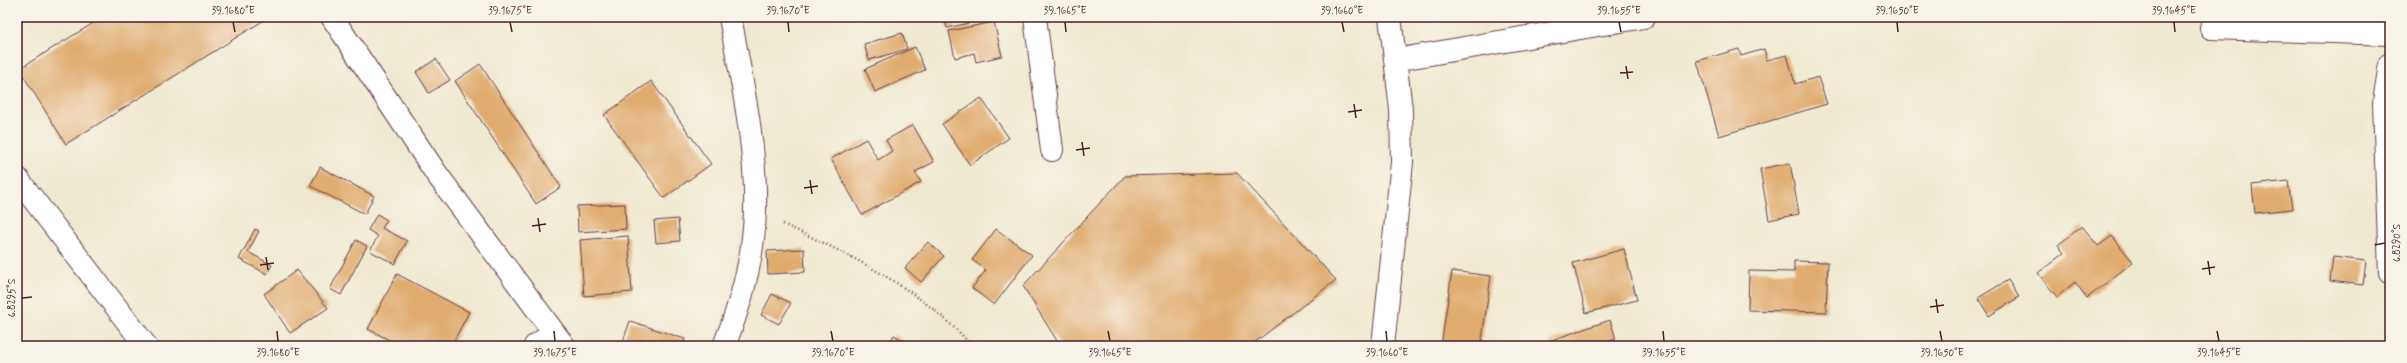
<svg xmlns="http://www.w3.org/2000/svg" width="2407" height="363" font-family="Mynerve,sans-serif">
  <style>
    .building { fill: #e1ac70 }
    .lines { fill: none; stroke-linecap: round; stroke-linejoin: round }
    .minor-casing { stroke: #633d44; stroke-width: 24 }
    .path { stroke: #633d44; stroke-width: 2.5; stroke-dasharray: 1 3; stroke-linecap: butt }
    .minor { stroke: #fff; stroke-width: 22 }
    .ticks { fill: none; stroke: #4a1f2b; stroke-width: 1.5 }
    .neatline { fill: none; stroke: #4a1f2b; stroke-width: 1.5 }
    .ticks-label { font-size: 10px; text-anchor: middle; fill: #4a1f2b }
  </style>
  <rect width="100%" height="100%" fill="#f7f3e8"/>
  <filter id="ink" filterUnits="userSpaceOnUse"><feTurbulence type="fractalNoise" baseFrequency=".025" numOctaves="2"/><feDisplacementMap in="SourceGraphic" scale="8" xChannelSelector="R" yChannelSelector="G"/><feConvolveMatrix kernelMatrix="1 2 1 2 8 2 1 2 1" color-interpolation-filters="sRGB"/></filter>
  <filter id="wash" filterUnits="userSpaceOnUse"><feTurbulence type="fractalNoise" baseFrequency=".012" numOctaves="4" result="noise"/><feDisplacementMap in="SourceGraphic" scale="16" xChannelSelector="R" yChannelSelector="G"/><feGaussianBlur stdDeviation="0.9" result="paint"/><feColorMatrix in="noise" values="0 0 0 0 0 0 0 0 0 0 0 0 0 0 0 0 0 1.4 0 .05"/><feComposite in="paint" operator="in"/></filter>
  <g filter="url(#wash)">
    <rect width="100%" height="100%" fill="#f0e9d2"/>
    <g id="blocks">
      <path class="building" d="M103,17H269L66,144L19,69Z
        M944,17H990V18L947,28Z
        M994,22L1002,56L976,62L974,53L955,58L949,31Z
        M902,33L907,49L869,60L864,44Z
        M915,47L925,70L875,92L865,69Z
        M1739,49L1741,56L1764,49L1767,60L1787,55L1795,84L1818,77L1827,104L1719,136L1697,61Z
        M436,59L450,80L429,93L416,72Z
        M480,64L561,187L536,204L455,81Z
        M651,81L711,164L664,198L604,115Z
        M981,98L1009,138L970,165L942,124Z
        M913,125L934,162L915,172L921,182L862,215L831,159L866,139L878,160L892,151L886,140Z
        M1790,163L1799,214L1769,220L1760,169Z
        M320,167L374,196L365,214L310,186Z
        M1237,173L1336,280L1250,346H1063L1059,344L1023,286L1125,176Z
        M2288,181L2292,209L2255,213L2252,185Z
        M625,204L626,229L578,232L577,206Z
        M377,214L387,220L382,228L407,241L395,264L370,251L378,236L368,230Z
        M678,219L680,241L656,243L654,221Z
        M2082,226L2098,246L2112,236L2133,262L2087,298L2075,282L2057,297L2038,273L2064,253L2058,245Z
        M255,229L259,231L248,252L272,265L267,274L239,259Z
        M996,229L1032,255L994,305L972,288L986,270L972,260Z
        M628,236L632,292L584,296L580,240Z
        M356,240L367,246L341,295L330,289Z
        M928,242L944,256L921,282L905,268Z
        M804,249L805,272L768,274L767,251Z
        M1624,249L1637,300L1586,313L1573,263Z
        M2333,257L2366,261L2363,285L2330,281Z
        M1794,261L1828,262L1826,312L1748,310L1749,271L1794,272Z
        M297,270L328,308L290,333L264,294Z
        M1452,271L1491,276L1481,346H1441Z
        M397,274L469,312L451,346H401L368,329Z
        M2008,280L2019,297L1989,316L1978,298Z
        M772,294L791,303L779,324L761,315Z
        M1610,320L1616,339L1596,346H1551L1549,341Z
        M630,321L685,339L682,346H627L622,344Z
        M894,335L913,346H888Z"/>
    </g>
  </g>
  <g filter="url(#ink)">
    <use href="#blocks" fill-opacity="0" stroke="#633d44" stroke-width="1"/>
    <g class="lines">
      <defs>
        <path id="minor" d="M332,17L436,173L564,346
          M1035,17L1052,150
          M2211,28L2390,34
          M1395,60L1644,17
          M2390,64L2384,102L2390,273
          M17,178L146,346
          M535,346L553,333
          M724,346C741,304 754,256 755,210C757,149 741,77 730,17
          M1383,346L1402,162L1401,109L1390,17"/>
      </defs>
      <use href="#minor" class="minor-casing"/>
      <path class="path" d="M783,224C850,255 922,289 972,346"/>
      <use href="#minor" class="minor"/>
    </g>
  </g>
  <path class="ticks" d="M233,22L235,32M510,22L512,32M788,22L789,32M1065,22L1066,32M1342,22L1344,32M1619,22L1621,32M1897,22L1898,32M2174,22L2175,32M1626,66L1628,79M1620,73L1633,72M1354,104L1356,118M1348,112L1362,110M1082,142L1084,156M1076,150L1090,148M810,180L812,194M804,188L818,186M538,218L540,232M532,226L546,224M2375,245L2385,243M266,257L268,270M2208,261L2210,275M260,265L274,263M2202,269L2215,267M22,298L32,297M1936,299L1938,313M1930,307L1944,305M277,331L278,341M554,331L555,341M831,331L833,341M1108,331L1110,341M1386,331L1387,341M1663,331L1664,341M1940,331L1942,341M2217,331L2219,341"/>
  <rect width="2407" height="363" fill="none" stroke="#f7f3e8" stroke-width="44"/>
  <rect x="22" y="22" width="2363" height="319" class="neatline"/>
  <g class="ticks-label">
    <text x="233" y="14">39.1680°E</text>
    <text x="510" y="14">39.1675°E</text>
    <text x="788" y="14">39.1670°E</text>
    <text x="1065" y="14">39.1665°E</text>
    <text x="1342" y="14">39.1660°E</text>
    <text x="1619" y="14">39.1655°E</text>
    <text x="1897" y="14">39.1650°E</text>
    <text x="2174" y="14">39.1645°E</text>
    <text transform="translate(2396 243) rotate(-90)" y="4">6.8290°S</text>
    <text transform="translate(11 298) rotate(-90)" y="4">6.8295°S</text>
    <text x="278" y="356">39.1680°E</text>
    <text x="555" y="356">39.1675°E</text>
    <text x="833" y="356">39.1670°E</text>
    <text x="1110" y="356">39.1665°E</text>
    <text x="1387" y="356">39.1660°E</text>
    <text x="1664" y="356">39.1655°E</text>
    <text x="1942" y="356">39.1650°E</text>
    <text x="2219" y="356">39.1645°E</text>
  </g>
</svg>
